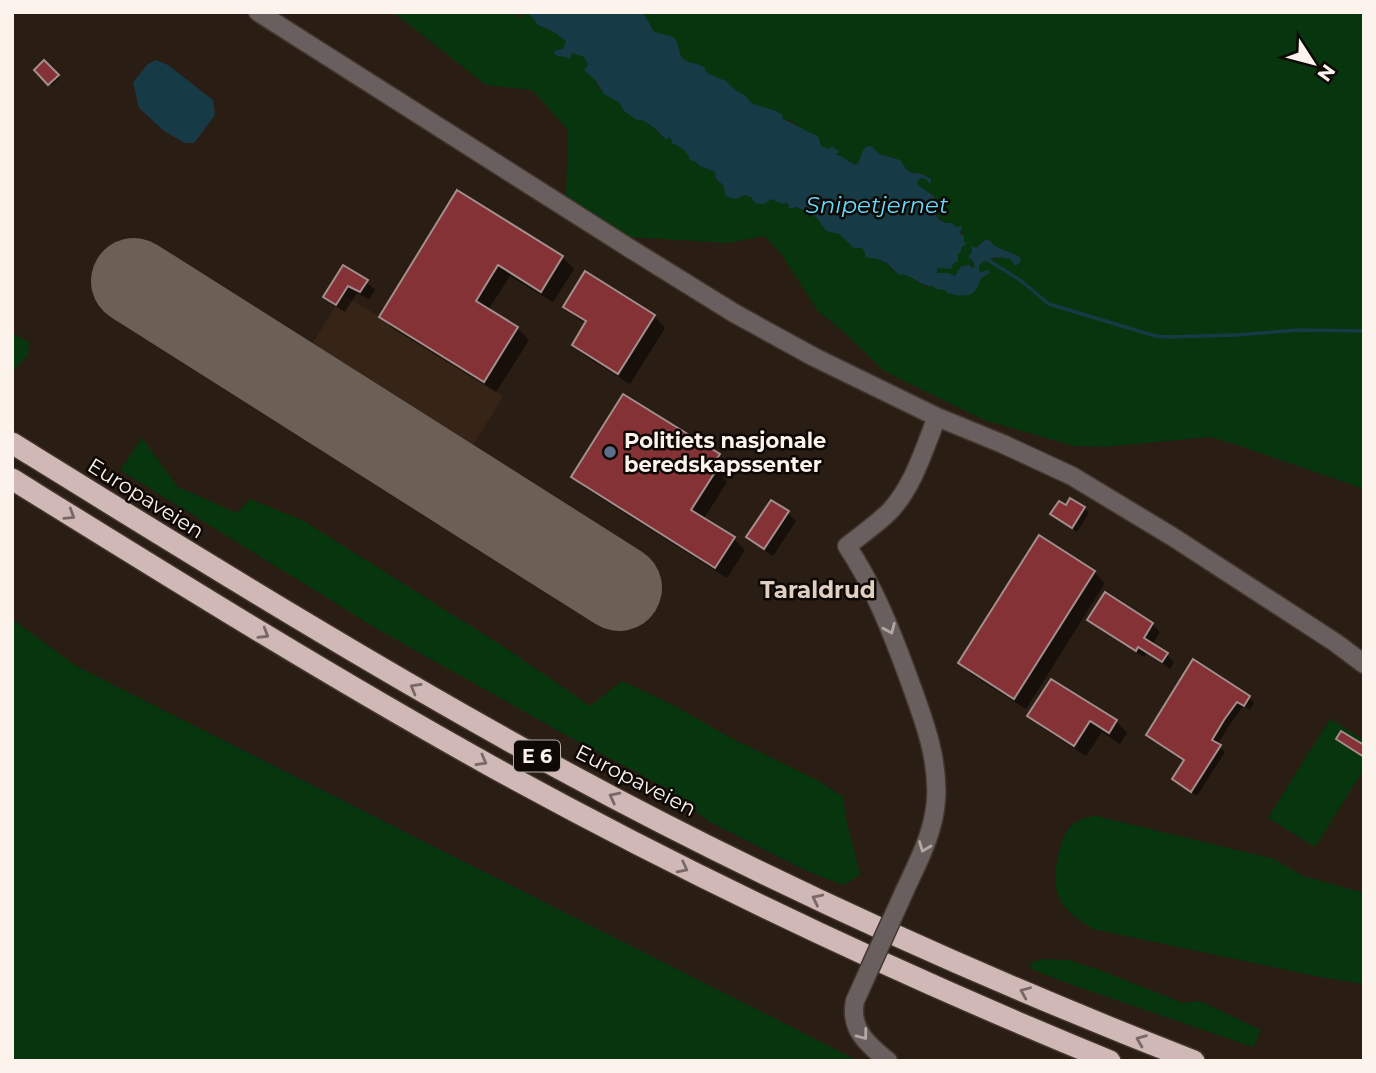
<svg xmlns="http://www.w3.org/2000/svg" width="1376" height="1073" font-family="Montserrat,sans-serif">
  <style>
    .built { fill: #362416 }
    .green { fill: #06350e }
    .water { fill: #173b46 }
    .shadow { fill: #0007 }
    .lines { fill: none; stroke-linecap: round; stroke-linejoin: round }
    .stream { stroke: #173b46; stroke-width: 3.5 }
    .runway { stroke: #6b5f56; stroke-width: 86 }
    .building { fill: #843236; stroke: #a48e8d; stroke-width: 2 }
    .minor-casing { stroke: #43372d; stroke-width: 21 }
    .highway-casing { stroke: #43372d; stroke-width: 24 }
    .minor { stroke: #695f5e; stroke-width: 18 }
    .highway { stroke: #cfb8b6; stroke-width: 21 }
    .minor-bridge-casing { stroke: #43372d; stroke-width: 21; stroke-linecap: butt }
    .minor-bridge { stroke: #695f5e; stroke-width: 18 }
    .oneway { stroke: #786966 }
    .oneway2 { stroke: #b2a9a5 }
    .service-dot { fill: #5c6f8a; stroke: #0e0905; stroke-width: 2.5 }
    .labels { text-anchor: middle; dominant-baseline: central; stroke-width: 5; stroke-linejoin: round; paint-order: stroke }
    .shield { fill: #0e0905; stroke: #b5ada7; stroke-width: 2 }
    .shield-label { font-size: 19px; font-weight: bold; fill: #fcf3ec }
    .poi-label { font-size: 21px; font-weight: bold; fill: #fcf3ec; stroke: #0e0905; text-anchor: start }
    .street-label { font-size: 21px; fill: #fcf3ec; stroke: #0e0905 }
    .water-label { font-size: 23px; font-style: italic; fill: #68dafd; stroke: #0e0905 }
    .neighbourhood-label { font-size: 23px; font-weight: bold; fill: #e1cfc2; stroke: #0e0905 }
  </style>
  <rect width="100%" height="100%" fill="#2a1d13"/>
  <path class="built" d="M343,294L484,382L503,397L469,451L309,349Z"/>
  <path class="green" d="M393,12H515V16L521,19L523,12H528L538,25L554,32L566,41L563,49L558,50L562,55L570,58L571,54C578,53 585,57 588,63V66L585,68L596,81L600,90L620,103L623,110L635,119L644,121L656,129L660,135L669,137L676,146C683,145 688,154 690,160L695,161L700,166L716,172V180L724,186V193L740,198L745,195L751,197L758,203H765L770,199L783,204L788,203L789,209L797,207L817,218L826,231L839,234L854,248H862L872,258C883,258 891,268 899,275L905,274L927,287L933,286L945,290L947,293L979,283L981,278L987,276L979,271L978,268L984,261L1001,257L1009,258L1017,266L1019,264V256L995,246L990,241L986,239L975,248L973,246L971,254L969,256L975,267L971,268L970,264L967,266L965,264L964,267H961L955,276L948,273H937L938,268L943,267L947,269L958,261V254L966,242H964V236L961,235V230C958,229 956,226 954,225C947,221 940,223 936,214L940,212L939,208L935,211L931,207L935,201L934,196L918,185L917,183L920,178L926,179L929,183H931L932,180C926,175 920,172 912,173L888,156L879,154L873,148L866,147C860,154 862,159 856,165C848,163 845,156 837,155L835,149L831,148L828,150L821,146L816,134L806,132L793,122L783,119L776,111L751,103L746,96L734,89L726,81L707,73L704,67L684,60L679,50V46L671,37L658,34L653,31L650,23L642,12H1364V491L1356,486L1234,444L1210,437L1103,447L1074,446L984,420L884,371L845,333L818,311L780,252L764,236L728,243L629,237L566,196L568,130L532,90L486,85Z
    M12,333L29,342L28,355L12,372Z
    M142,438L178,487L237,513L250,499L304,521L510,651L590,706L622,681L669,703L731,738L817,780L843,797L846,819L860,875L843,885L807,871L708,821L668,789L573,739L379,630L120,470Z
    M12,619L76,666L859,1061H12Z
    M1330,719L1364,740V769L1315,847L1268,818Z
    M1096,816L1274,859L1303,876L1364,893V984L1320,977L1093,929C1079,920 1064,911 1058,895C1054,884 1055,872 1057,862C1061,838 1068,818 1096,816Z
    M1041,959L1068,960L1097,969L1183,1003L1200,1001L1261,1030L1253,1047L1064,982L1031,969L1029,964Z"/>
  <path class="water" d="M528,12H642L650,24L653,31C660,35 668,33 675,39C681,46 677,55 685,60C691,64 695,62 701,66L704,67L707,73L726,81L735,90L746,96L751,103L776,111L782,115L783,119C795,124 805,131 818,136L821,146L828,149L833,146L836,150H839L838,153H836L837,155C845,156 848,163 856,165L860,160C861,154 863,145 871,146L879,154L900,160L907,170L912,173L922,174L931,179V183H929L926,179L920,178L917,183L918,185L934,196L935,201L931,207L935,211L939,208L941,209V211L936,214C938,222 945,223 952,223L956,227L962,226L960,234L964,236V242L967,243L961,248V252L958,254V261L952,265V269L939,268L937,269V273H948L955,276L961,266L964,267L965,264L967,266L970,264L971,268L975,267L973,261L968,257L972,252V246L976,248L986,239L990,241L995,246L1018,256L1021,258L1020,262L1016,266L1010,259C999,256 986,257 979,266V271L982,272L988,270L990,273L981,278C977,297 964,298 947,293L945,290L936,289L933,286C921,288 910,272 899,275L887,263L878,259L865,257V252L862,248H854L839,234L826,231L817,218L797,207L789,209L788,203L783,204L770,199L765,204L755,203L751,197L745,195C737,199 733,200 725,195L724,186L716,179L715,172L700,166L695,161L690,160C687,150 679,146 672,143V140L669,137L666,140L656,129L644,121L635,119L623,110L620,103L604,94L596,81L584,70L588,65L584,57L572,53L570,59C564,55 559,58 554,54V51L563,49L566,41L554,32L538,25Z
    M156,60L168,65L213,100L215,115L194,143H185L164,131L139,108L133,82L148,64Z"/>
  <path class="shadow" d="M44,62L60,78L52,85L36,70Z
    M457,193L562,257L574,269L553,302L510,276L488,310L517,328L529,340L496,392L392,328L381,317Z
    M344,267L366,282L375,290L369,299L357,293L345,312L333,305L325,297Z
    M565,307L654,316L665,328L630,384L585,356L574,345L587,324L577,318Z
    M718,456L730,467L723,478L727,482L703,520L734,539L745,550L727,578L585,488L573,476Z
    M1066,507L1084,508L1089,513L1077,532L1058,519L1053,514Z
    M787,512L796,521L773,556L757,545L749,537Z
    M1094,572L1105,583L1026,709L971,674L960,663Z
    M1106,595L1152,624L1160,632L1152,645L1166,654L1174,662L1170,669L1147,653L1144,657L1098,628L1090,620Z
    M1193,662L1249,698L1254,703L1250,710L1243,706L1229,726L1217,745L1225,752L1197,796L1174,779L1186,761L1153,740L1148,735Z
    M1030,716L1116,721L1127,733L1120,744L1102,732L1086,756L1041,727Z"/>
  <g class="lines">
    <path class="stream" d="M988,260L1020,280L1049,304L1155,336L1168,337L1236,335L1299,330L1364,331"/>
    <path class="runway" d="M134,281L619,588"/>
  </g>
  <path class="building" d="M44,60L59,75L48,85L34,70Z
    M457,190L563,256L541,292L498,265L476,301L518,327L484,382L379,317Z
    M343,265L368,280L360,292L348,286L336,305L323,297Z
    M585,271L655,315L618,374L572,345L586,321L563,307Z
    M623,394L720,454L712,466L717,469L691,510L735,537L715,568L571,477Z
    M1070,498L1085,507L1072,528L1050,514L1059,501L1066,505Z
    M771,500L789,511L764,549L746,537Z
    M1039,535L1095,571L1014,699L958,663Z
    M1105,592L1153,623L1144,638L1168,653L1162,662L1138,647L1136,651L1087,620Z
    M1193,659L1250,696L1244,706L1237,702L1224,720L1212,740L1221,745L1191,792L1172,779L1184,760L1146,735Z
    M1051,679L1117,720L1109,733L1090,721L1074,746L1027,716Z
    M1341,731L1364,745V757L1336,739Z"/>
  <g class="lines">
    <defs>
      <path id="minor" d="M258,12L626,246L734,313L814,357L937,417L1003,444L1072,476L1173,537L1336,643L1364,664
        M905,890C918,862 934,832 936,800C939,755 921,713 906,671C890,628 873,585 847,546C861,535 877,524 890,511C914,485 924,449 937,417
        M855,1001C849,1029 868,1045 888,1061"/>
      <path id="highway" d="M12,443C193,555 373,667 560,769C764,880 977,976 1194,1061
        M12,479C170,577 327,675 489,765C690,876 898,974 1110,1061"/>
    </defs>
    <use href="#minor" class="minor-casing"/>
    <use href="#highway" class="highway-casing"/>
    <use href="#minor" class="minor"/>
    <use href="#highway" class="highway"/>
    <defs>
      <path id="minor-bridge" d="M855,1001L905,890"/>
    </defs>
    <use href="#minor-bridge" class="minor-bridge-casing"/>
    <use href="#minor-bridge" class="minor-bridge"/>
  </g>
  <defs><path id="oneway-chevron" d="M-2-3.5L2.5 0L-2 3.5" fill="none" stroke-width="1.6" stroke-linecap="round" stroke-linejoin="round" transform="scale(1.75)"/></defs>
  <g class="oneway">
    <use href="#oneway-chevron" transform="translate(70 515) rotate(32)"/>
    <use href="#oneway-chevron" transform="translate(264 634) rotate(31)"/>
    <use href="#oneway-chevron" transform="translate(415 688) rotate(-150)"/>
    <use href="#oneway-chevron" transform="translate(482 761) rotate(29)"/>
    <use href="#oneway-chevron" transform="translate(614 797) rotate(-153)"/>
    <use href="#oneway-chevron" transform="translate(683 868) rotate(27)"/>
    <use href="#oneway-chevron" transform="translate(817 899) rotate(-154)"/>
    <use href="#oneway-chevron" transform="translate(1025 992) rotate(-157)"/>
    <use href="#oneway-chevron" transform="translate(1141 1040) rotate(-158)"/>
  </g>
  <g class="oneway2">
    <use href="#oneway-chevron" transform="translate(890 629) rotate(67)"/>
    <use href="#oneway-chevron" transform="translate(924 847) rotate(111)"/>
    <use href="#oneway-chevron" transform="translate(863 1035) rotate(53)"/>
  </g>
  <circle class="service-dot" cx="610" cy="452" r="7"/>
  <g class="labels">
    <rect class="shield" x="514" y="740.5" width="46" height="31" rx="5"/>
    <g class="shield-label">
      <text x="537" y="756">E 6</text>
    </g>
    <g class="poi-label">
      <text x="624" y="440">Politiets nasjonale<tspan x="624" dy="24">beredskapssenter</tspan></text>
    </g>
    <g class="street-label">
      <text transform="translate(146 498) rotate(32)">Europaveien</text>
      <text transform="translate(636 780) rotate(27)">Europaveien</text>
    </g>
    <g class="water-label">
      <text x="877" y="205">Snipetjernet</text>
    </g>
    <g class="neighbourhood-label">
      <text x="818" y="590">Taraldrud</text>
    </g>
  </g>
  <rect width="1376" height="1073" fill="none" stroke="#fcf3ec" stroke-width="28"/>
  <g transform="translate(1313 63) rotate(126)" stroke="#0e0905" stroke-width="5" paint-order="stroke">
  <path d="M0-5L12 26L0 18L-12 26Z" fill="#fcf3ec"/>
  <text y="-10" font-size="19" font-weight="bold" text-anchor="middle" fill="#fcf3ec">N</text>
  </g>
</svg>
